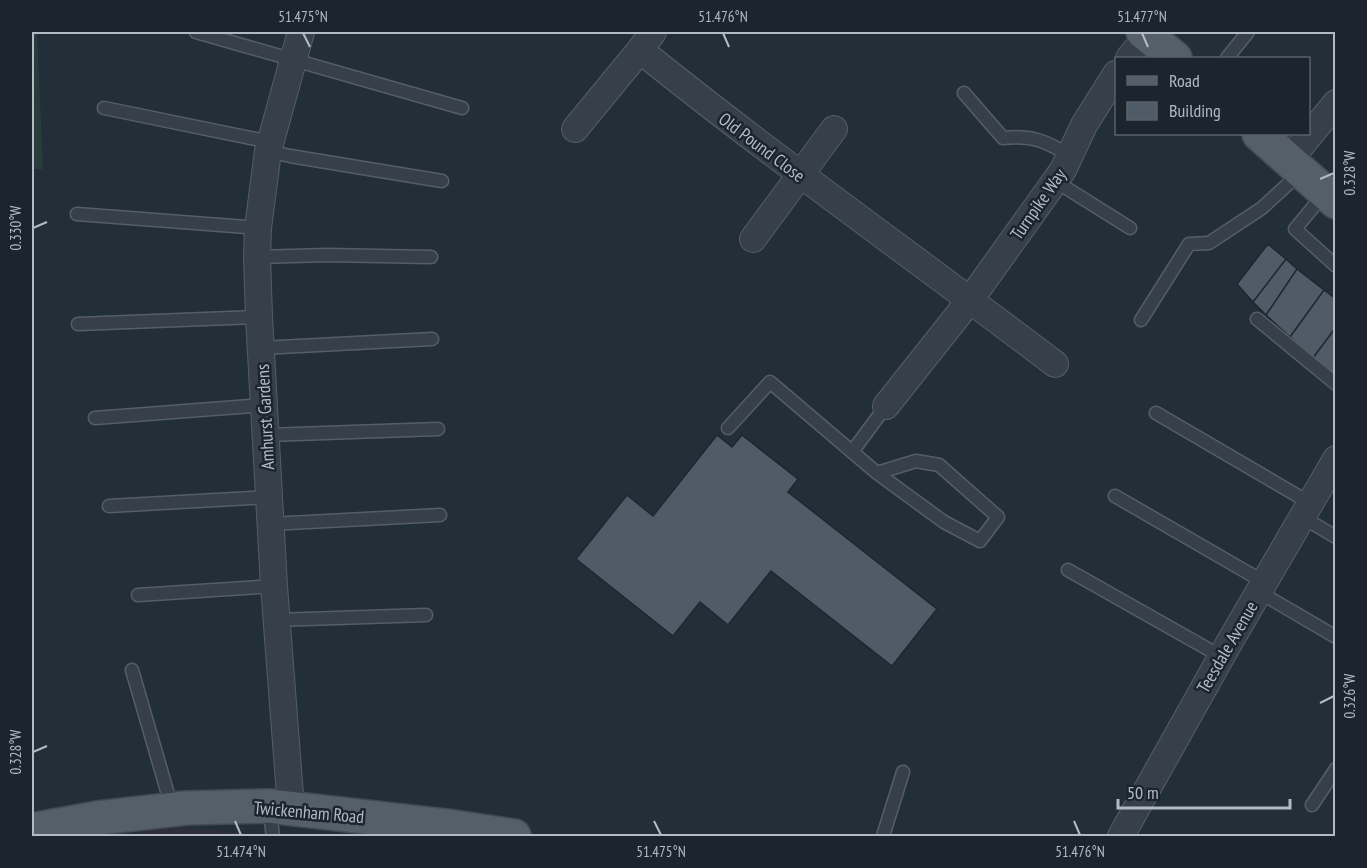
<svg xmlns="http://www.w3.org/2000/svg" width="1367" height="868" font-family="'PT Sans Narrow',sans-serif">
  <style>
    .medical { fill: #2e2e3a }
    .green { fill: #283d3b }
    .building { fill: #4f5b67; stroke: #1e2730; stroke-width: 1.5 }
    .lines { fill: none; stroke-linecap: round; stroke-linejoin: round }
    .lane-casing { stroke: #555e67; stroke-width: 15 }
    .street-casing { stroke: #555e67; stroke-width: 28 }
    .primary-casing { stroke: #434c55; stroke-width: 36 }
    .lane { stroke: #374049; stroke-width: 12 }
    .street { stroke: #374049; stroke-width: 26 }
    .primary { stroke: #555f69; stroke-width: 33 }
    .ticks { fill: none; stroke: #b2bbc5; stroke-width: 2 }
    .labels { text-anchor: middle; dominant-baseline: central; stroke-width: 5; stroke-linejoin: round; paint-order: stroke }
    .street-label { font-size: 18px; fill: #b2bbc5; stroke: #1c252d }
    .neatline { fill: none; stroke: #b2bbc5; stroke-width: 2 }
    .ticks-label { font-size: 15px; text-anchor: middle; fill: #b2bbc5 }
  </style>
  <rect width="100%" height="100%" fill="#232f38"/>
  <path class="medical" d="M157,825L273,836H127Z"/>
  <path class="green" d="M32,32H37L43,169H32Z"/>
  <path class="building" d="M1268,244L1286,259L1253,302L1237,284Z
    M1286,259L1297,269L1266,315L1253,302Z
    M1297,269L1324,290L1290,337L1266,315Z
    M1324,290L1336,299V327L1313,358L1290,337Z
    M1336,327V378L1313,358Z
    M717,435L732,447L742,435L798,479L788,492L937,609L892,666L771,571L728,625L700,602L673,636L576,559L627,495L653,516Z"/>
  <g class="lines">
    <defs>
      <path id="lane" d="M196,32L462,108
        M1227,58L1248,32
        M964,93L1003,138C1033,135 1044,141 1070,155
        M104,108L270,142
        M268,151L290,156L442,181
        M1055,181L1130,228
        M1324,194L1295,229L1336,266
        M77,214L258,228
        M257,257L327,255L431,257
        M1257,319L1336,384
        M1141,320L1189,244L1209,243L1262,208L1301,172
        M78,324L259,317
        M261,348L432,339
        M1156,413L1310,503
        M95,418L264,405
        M728,428L770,382L877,473L916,461L939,465L998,517L980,541L944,522L877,473
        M267,435L438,429
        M852,452L886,406
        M1115,496L1264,582
        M109,506L269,497
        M1302,517L1336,537
        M270,524L440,515
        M1068,570L1222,657
        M1259,592L1336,637
        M138,595L274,586
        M276,620L426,615
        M132,670L172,808
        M1312,805L1336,769
        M269,808L273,836
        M883,836L903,772"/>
      <path id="street" d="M640,50L653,32
        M1129,58L1147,36
        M575,129L640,50C775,159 917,259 1055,364
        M1290,159L1336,103
        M753,239L834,129
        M886,406L970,300L1063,170L1084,125L1116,74
        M291,808L274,586L259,317L257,257L258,228L268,151L301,32
        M1121,836L1229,643L1336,459"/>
      <path id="primary" d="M1143,32L1175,58
        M1259,134L1336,202
        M32,830L98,818L186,808L269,806L454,827L514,836"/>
    </defs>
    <use href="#lane" class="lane-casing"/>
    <use href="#street" class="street-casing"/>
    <use href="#primary" class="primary-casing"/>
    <use href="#lane" class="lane"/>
    <use href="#street" class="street"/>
    <use href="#primary" class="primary"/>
  </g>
  <path class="ticks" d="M303,33L310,47M723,33L729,47M1142,33L1148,47M1320,179L1334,173M33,228L47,222M1320,703L1334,696M33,752L47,746M235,821L241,835M654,821L661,835M1074,821L1080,835"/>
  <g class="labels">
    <g class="street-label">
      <text transform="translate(762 147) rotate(37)">Old Pound Close</text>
      <text transform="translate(1038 204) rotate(-55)">Turnpike Way</text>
      <text transform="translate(265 417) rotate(-93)">Amhurst Gardens</text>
      <text transform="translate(1227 647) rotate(-60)">Teesdale Avenue</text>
      <text transform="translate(309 812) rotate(5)">Twickenham Road</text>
    </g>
  </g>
  <rect width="1367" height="868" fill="none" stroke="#1c252d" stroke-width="66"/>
  <rect x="1115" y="57" width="195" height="78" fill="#1c252d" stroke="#58616a" stroke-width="1.5"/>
  <rect x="1127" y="76" width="30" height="9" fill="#555f69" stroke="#58616a" stroke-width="1.5"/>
  <text x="1169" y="87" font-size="18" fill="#b2bbc5">Road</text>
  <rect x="1127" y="102" width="30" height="18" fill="#4f5b67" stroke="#58616a" stroke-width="1.5"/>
  <text x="1169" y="117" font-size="18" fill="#b2bbc5">Building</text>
  <path d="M1118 799v9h172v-9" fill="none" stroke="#b2bbc5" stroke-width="3"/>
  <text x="1127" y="799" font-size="18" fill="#b2bbc5" stroke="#1c252d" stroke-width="4.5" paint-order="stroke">50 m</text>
  <rect x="33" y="33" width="1301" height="802" class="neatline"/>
  <g class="ticks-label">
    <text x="303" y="22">51.475°N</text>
    <text x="723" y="22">51.476°N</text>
    <text x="1142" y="22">51.477°N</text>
    <text transform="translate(1350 173) rotate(-90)" y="5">0.328°W</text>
    <text transform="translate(16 228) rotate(-90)" y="5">0.330°W</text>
    <text transform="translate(1350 696) rotate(-90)" y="5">0.326°W</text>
    <text transform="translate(16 752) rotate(-90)" y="5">0.328°W</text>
    <text x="241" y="857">51.474°N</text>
    <text x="661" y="857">51.475°N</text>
    <text x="1080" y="857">51.476°N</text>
  </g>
</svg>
